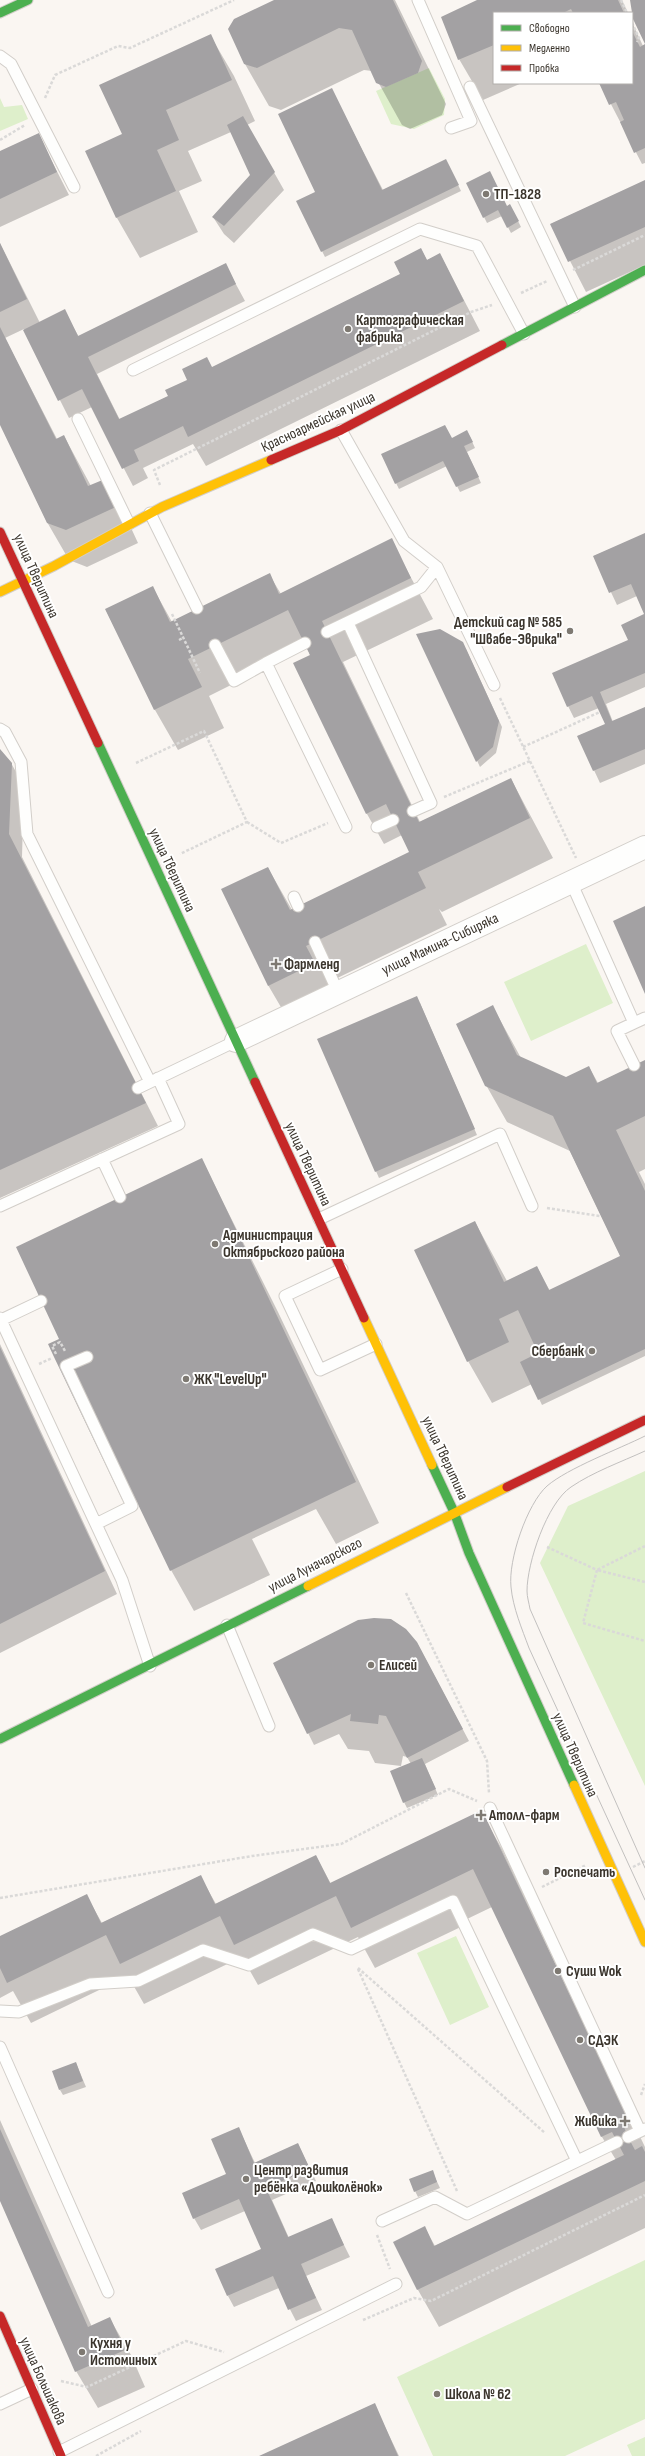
<svg xmlns="http://www.w3.org/2000/svg" width="645" height="2456" font-family="'Sofia Sans Condensed',sans-serif">
  <style>
    .green { fill: #deefcb }
    .shadow { fill: #0003 }
    .building { fill: #a3a1a3 }
    .lines { fill: none; stroke-linecap: round; stroke-linejoin: round }
    .lane-casing { stroke: #d2cec9; stroke-width: 13 }
    .street-casing { stroke: #d2cec9; stroke-width: 24 }
    .fast-casing { stroke: #d2cec9; stroke-width: 11 }
    .slow-casing { stroke: #d2cec9; stroke-width: 11 }
    .jam-casing { stroke: #d2cec9; stroke-width: 11 }
    .path { stroke: #dad9d8; stroke-width: 2.5; stroke-dasharray: 3 2; stroke-linecap: butt }
    .lane { stroke: #fefefd; stroke-width: 11 }
    .street { stroke: #fefefd; stroke-width: 22 }
    .fast { stroke: #4caf50; stroke-width: 9 }
    .slow { stroke: #ffc107; stroke-width: 9 }
    .jam { stroke: #c62828; stroke-width: 9 }
    .tram { stroke: #c2c0bf; stroke-width: 1 }
    .poi-dot { fill: #7e7972; stroke: #fff; stroke-width: 1.5 }
    .labels { text-anchor: middle; dominant-baseline: central; stroke-width: 4; stroke-linejoin: round; paint-order: stroke }
    .poi-label { font-size: 15px; font-weight: bold; fill: #3b352d; stroke: #fff; text-anchor: start }
    .street-label { font-size: 15px; fill: #3b352d; stroke: #fff }
  </style>
  <rect width="100%" height="100%" fill="#faf6f2"/>
  <path class="green" d="M429,68L445,99L444,115L414,129L391,124L376,91Z
    M0,98L4,107L22,105L28,119L0,131Z
    M586,944L613,1003L531,1041L504,982Z
    M645,1471V1786L540,1563L568,1506Z
    M456,1936L489,2007L450,2025L417,1953Z
    M645,2260V2419L565,2456H433L397,2377Z
    M645,2437V2456H632L627,2445Z"/>
  <path class="shadow" d="M276,0H395L446,104L442,115L410,129L402,125L372,71L364,70L281,110L269,106L245,64Z
    M480,0H622L628,13H494V83H522L483,100L459,59Z
    M632,22L643,46H645V163L642,164L600,83H632Z
    M210,35L234,76L255,121L247,125L284,190L234,243L224,234L213,217L251,175L231,132L188,151L202,181L179,191L198,232L140,258L117,218L87,151L123,135Z
    M331,89L383,190L449,166L461,191L325,257L322,251Z
    M38,134L69,195L0,227V152Z
    M645,181V265L586,292L551,224Z
    M467,183L513,211L521,227L511,233L502,216L487,223Z
    M0,243L40,323L64,311L79,337L225,264L245,301L97,374L120,420L169,396L212,368L401,274L421,249L427,260L440,254L480,331L206,466L193,444L143,468L148,478L133,486L92,407L69,418L24,329L5,338L57,439L64,436L91,486L126,517L138,543L87,567L69,560L47,522L0,423Z
    M470,437L475,448L467,452L481,483L460,492L447,466L399,489L396,483L452,439Z
    M645,534V614L637,596L617,605L594,556Z
    M391,540L433,619L343,662L420,822L511,779L553,858L442,912L439,909L447,925L327,983L337,1003L292,1026L268,985V868L292,910L410,853L402,835L384,844L367,814L307,647L209,696L224,728L178,750L155,710L106,610L153,588L172,622L269,574L281,594Z
    M645,615V687L606,704L613,722L645,710V764L600,783L578,736L606,725L599,708L574,718L568,706L629,641Z
    M418,634L466,649L502,727L496,753L480,767Z
    M0,750L11,763L24,786L22,857L158,1126L0,1198Z
    M420,1003L477,1135L379,1178L318,1039Z
    M493,1007L521,1058L566,1078L589,1067L598,1083L645,1061V1169L639,1172L645,1184V1356L542,1405L532,1384L492,1403L468,1361L475,1222L507,1281L537,1267L550,1291L621,1257L570,1151L507,1122L486,1085Z
    M202,1160L278,1312L379,1523L336,1544L316,1509L252,1539L270,1575L194,1611L171,1570L137,1499L126,1504L61,1339Z
    M0,1344L117,1594L0,1653Z
    M358,1621L417,1643L469,1741L425,1764L438,1795L407,1808L404,1802L411,1764L407,1757L403,1756L401,1766L375,1763L369,1751L348,1749L339,1734L314,1745L274,1664Z
    M481,1812L502,1849L645,2147V2228L439,2327L418,2290L395,2242L425,2228L435,2246L616,2160L602,2137L492,1907L465,1920L467,1924L375,1968L358,1937L258,1985L242,1957L144,2004L128,1976L31,2023L13,1991L0,1998V1937L86,1895L102,1923L200,1876L216,1904L316,1856L331,1884Z
    M76,2063L86,2087L63,2095L60,2090Z
    M0,2120L92,2327L110,2319L131,2355L145,2387L98,2408L76,2371L0,2198Z
    M239,2129L255,2163L298,2144L316,2181L272,2200L289,2238L331,2219L350,2257L306,2276L322,2310L296,2321L279,2288L234,2307L228,2296L262,2249L245,2211L201,2230L194,2218L228,2174Z
    M432,2171L440,2188L418,2197L415,2191Z
    M374,2404L399,2456H261Z"/>
  <path class="building" d="M274,0H393L422,61L418,73L386,87L376,83L352,30L339,28L257,68L244,64L228,29L234,19Z
    M477,0H618L624,13H573L571,9L563,13H494V45L458,60L441,17Z
    M630,0H645V148L634,153L620,122L624,120L616,102L609,105L599,83H632V31L640,47L645,44L633,19Z
    M211,34L232,80L166,110L179,140L157,150L176,191L116,218L85,151L122,134L99,85Z
    M332,88L382,190L446,159L459,185L321,252L296,201L315,192L278,114Z
    M243,116L275,172L224,226L212,217L250,175L227,125Z
    M39,133L57,172L0,199V151Z
    M490,171L507,206L510,204L519,221L507,228L498,210L483,218L466,183Z
    M645,180V227L568,262L550,224Z
    M0,243L27,299L0,312Z
    M421,248L427,260L440,253L464,301L188,437L183,426L134,450L139,461L122,469L82,389L58,401L23,330L65,309L78,336L226,263L236,284L88,357L119,419L168,396L165,390L187,380L182,369L207,357L212,367L400,274L394,262Z
    M0,327L56,439L64,435L88,486L105,479L118,506L66,530L47,523L0,425Z
    M445,425L452,438L467,430L473,442L464,446L479,477L456,487L443,461L395,484L381,454Z
    M645,533V673L600,692L612,721L645,707V749L593,771L577,736L605,724L592,696L567,707L552,673L628,640L621,625L644,614L631,584L609,593L593,556Z
    M392,538L411,578L322,621L419,822L511,778L530,818L418,872L426,888L306,946L315,963L268,986L221,889L268,867L290,910L409,852L386,804L366,814L293,663L310,655L288,610L188,659L202,687L154,710L105,609L153,586L170,622L270,573L279,594Z
    M440,629L463,642L499,721L493,747L476,762L416,634Z
    M0,749L12,763L9,834L146,1103L0,1170Z
    M645,906V994L613,921Z
    M417,996L475,1129L375,1172L317,1039Z
    M493,1005L517,1055L566,1077L589,1066L597,1083L645,1060V1116L616,1130L645,1191V1349L538,1400L520,1362L538,1353L518,1310L499,1319L509,1342L467,1362L414,1250L475,1221L504,1282L537,1266L549,1290L620,1256L553,1116L485,1086L456,1024Z
    M202,1158L356,1482L170,1571L133,1494L122,1499L54,1357L48,1344L59,1339L16,1247Z
    M0,1347L105,1571L0,1624Z
    M374,1618L391,1619L406,1629L417,1642L463,1729L407,1758L386,1716L379,1715L378,1724L350,1721L351,1714L307,1734L273,1663L358,1620Z
    M422,1758L436,1789L403,1803L390,1771Z
    M482,1810L631,2123L624,2127L628,2137L635,2150L642,2146L645,2152V2181L417,2290L393,2242L425,2226L434,2246L624,2155L612,2132L601,2137L473,1869L351,1928L336,1896L234,1945L220,1916L120,1964L106,1935L7,1983L0,1968V1936L87,1894L101,1923L201,1875L215,1904L316,1855L330,1883Z
    M76,2062L83,2081L59,2090L52,2071Z
    M239,2127L254,2163L298,2143L310,2169L266,2188L288,2237L332,2218L344,2245L301,2264L316,2298L288,2310L273,2276L227,2296L215,2269L261,2249L239,2199L193,2219L182,2193L226,2174L211,2139Z
    M0,2129L88,2327L110,2317L125,2350L75,2372L0,2201Z
    M433,2170L437,2182L414,2192L409,2179Z
    M375,2403L398,2456H259Z"/>
  <g class="lines">
    <defs>
      <path id="lane" d="M418,0L471,121L451,128
        M0,56L11,64L74,187
        M470,87L575,307
        M133,370L420,229L477,246L524,334
        M78,419L129,524
        M341,430L404,541L437,567L494,685
        M150,513L197,608
        M348,623L431,803L413,811
        M327,632L421,587L437,567
        M305,643L266,663L346,827
        M215,645L234,681L266,663
        M0,729L5,732L21,762L27,834L150,1082
        M377,827L393,820
        M571,882L634,1023L617,1031L634,1065
        M294,897L298,906
        M315,942L338,992
        M634,1023L645,1018
        M138,1088L236,1041
        M102,1159L120,1197
        M0,1206L179,1124L158,1078
        M319,1219L500,1134L532,1206
        M342,1269L285,1296L320,1370L376,1344
        M0,1318L122,1580L150,1666
        M1,1320L41,1301
        M87,1357L66,1366L132,1506L96,1524
        M227,1625L269,1726
        M490,1808L640,2131
        M0,2011L19,2012L90,1984L138,1981L203,1950L249,1965L313,1934L351,1949L453,1901L577,2161
        M0,2047L108,2292
        M628,2137L645,2129
        M382,2221L435,2197L467,2214L617,2142
        M0,2404L32,2389
        M59,2452L396,2284"/>
      <path id="street" d="M236,1041L645,847"/>
      <path id="fast" d="M0,13L28,0
        M502,345L645,270
        M98,743L255,1082
        M432,1465L454,1512L469,1553L574,1785
        M0,1739L308,1586"/>
      <path id="slow" d="M0,592L54,566L162,507L271,460
        M364,1318L432,1465
        M308,1586L507,1487
        M574,1785L645,1942"/>
      <path id="jam" d="M271,460L341,430L502,345
        M0,532L98,743
        M255,1082L364,1318
        M507,1487L645,1420
        M0,2316L61,2456"/>
    </defs>
    <use href="#lane" class="lane-casing"/>
    <use href="#street" class="street-casing"/>
    <use href="#fast" class="fast-casing"/>
    <use href="#slow" class="slow-casing"/>
    <use href="#jam" class="jam-casing"/>
    <path class="path" d="M621,0L627,13
      M632,23L639,38L637,42
      M45,98L55,75L118,46L130,48L234,0
      M0,140L25,125
      M573,270L645,235
      M521,293L547,281
      M160,485L154,470L471,312L492,305
      M172,614L200,673
      M179,640L183,638
      M500,698L576,858
      M523,747L600,712
      M136,763L204,731L247,822L180,854
      M444,797L530,761
      M247,822L281,843L328,823
      M547,1208L600,1216
      M56,1354L52,1346L60,1342L65,1351
      M39,1364L52,1358
      M645,1546L597,1570L645,1582
      M547,1547L597,1570L583,1623L645,1641
      M406,1593L487,1761L489,1793
      M633,1867L645,1861
      M542,1887L586,1865
      M0,1898L252,1856L341,1844L449,1789L477,1801
      M358,1968L545,2133
      M358,1969L457,2191
      M641,2095L645,2084
      M377,2235L390,2269
      M363,2320L414,2298L431,2301L645,2195
      M61,2381L87,2387L186,2341L224,2352
      M96,2456L141,2431"/>
    <use href="#lane" class="lane"/>
    <use href="#street" class="street"/>
    <use href="#fast" class="fast"/>
    <use href="#slow" class="slow"/>
    <use href="#jam" class="jam"/>
    <path class="tram" d="M645,1436C619,1449 568,1468 547,1486C527,1504 508,1560 511,1587C513,1608 522,1629 529,1648L645,1900
      M645,1451C621,1462 593,1472 571,1487C547,1503 527,1563 527,1591C527,1597 529,1603 530,1609L645,1868"/>
  </g>
  <g class="poi-dot">
    <circle cx="486" cy="194" r="4"/>
    <circle cx="348" cy="329" r="4"/>
    <circle cx="570" cy="631" r="4"/>
    <path d="M274 958h4v4h4v4h-4v4h-4v-4h-4v-4h4z"/>
    <circle cx="215" cy="1244" r="4"/>
    <circle cx="592" cy="1351" r="4"/>
    <circle cx="186" cy="1379" r="4"/>
    <circle cx="371" cy="1665" r="4"/>
    <path d="M479 1809h4v4h4v4h-4v4h-4v-4h-4v-4h4z"/>
    <circle cx="546" cy="1872" r="4"/>
    <circle cx="558" cy="1971" r="4"/>
    <circle cx="580" cy="2040" r="4"/>
    <path d="M623 2115h4v4h4v4h-4v4h-4v-4h-4v-4h4z"/>
    <circle cx="246" cy="2179" r="4"/>
    <circle cx="82" cy="2352" r="4"/>
    <circle cx="437" cy="2394" r="4"/>
  </g>
  <g class="labels">
    <g class="poi-label">
      <text x="494" y="194">ТП-1828</text>
      <text x="356" y="320">Картографическая<tspan x="356" dy="17">фабрика</tspan></text>
      <text x="562" y="622" text-anchor="end">Детский сад № 585<tspan x="562" dy="17">"Швабе-Эврика"</tspan></text>
      <text x="284" y="964">Фармленд</text>
      <text x="223" y="1235">Администрация<tspan x="223" dy="17">Октябрьского района</tspan></text>
      <text x="584" y="1351" text-anchor="end">Сбербанк</text>
      <text x="194" y="1379">ЖК "LevelUp"</text>
      <text x="379" y="1665">Елисей</text>
      <text x="489" y="1815">Атолл-фарм</text>
      <text x="554" y="1872">Роспечать</text>
      <text x="566" y="1971">Суши Wok</text>
      <text x="588" y="2040">СДЭК</text>
      <text x="617" y="2121" text-anchor="end">Живика</text>
      <text x="254" y="2170">Центр развития<tspan x="254" dy="17">ребёнка «Дошколёнок»</tspan></text>
      <text x="90" y="2343">Кухня у<tspan x="90" dy="17">Истоминых</tspan></text>
      <text x="445" y="2394">Школа № 62</text>
    </g>
    <g class="street-label">
      <text transform="translate(318 422) rotate(-25)">Красноармейская улица</text>
      <text transform="translate(36 576) rotate(66)">улица Тверитина</text>
      <text transform="translate(172 870) rotate(65)">улица Тверитина</text>
      <text transform="translate(440 944) rotate(-25)">улица Мамина-Сибиряка</text>
      <text transform="translate(308 1164) rotate(65)">улица Тверитина</text>
      <text transform="translate(445 1458) rotate(65)">улица Тверитина</text>
      <text transform="translate(315 1565) rotate(-27)">улица Луначарского</text>
      <text transform="translate(575 1755) rotate(66)">улица Тверитина</text>
      <text transform="translate(43 2381) rotate(66)">улица Большакова</text>
    </g>
  </g>
  <rect x="493" y="12" width="140" height="72" fill="#ffffff" stroke="#b1aeab"/>
  <rect x="501" y="25" width="20" height="6" fill="#4caf50" stroke="#b1aeab"/>
  <text x="529" y="32" font-size="12" fill="#3b352d">Свободно</text>
  <rect x="501" y="45" width="20" height="6" fill="#ffc107" stroke="#b1aeab"/>
  <text x="529" y="52" font-size="12" fill="#3b352d">Медленно</text>
  <rect x="501" y="65" width="20" height="6" fill="#c62828" stroke="#b1aeab"/>
  <text x="529" y="72" font-size="12" fill="#3b352d">Пробка</text>
</svg>
